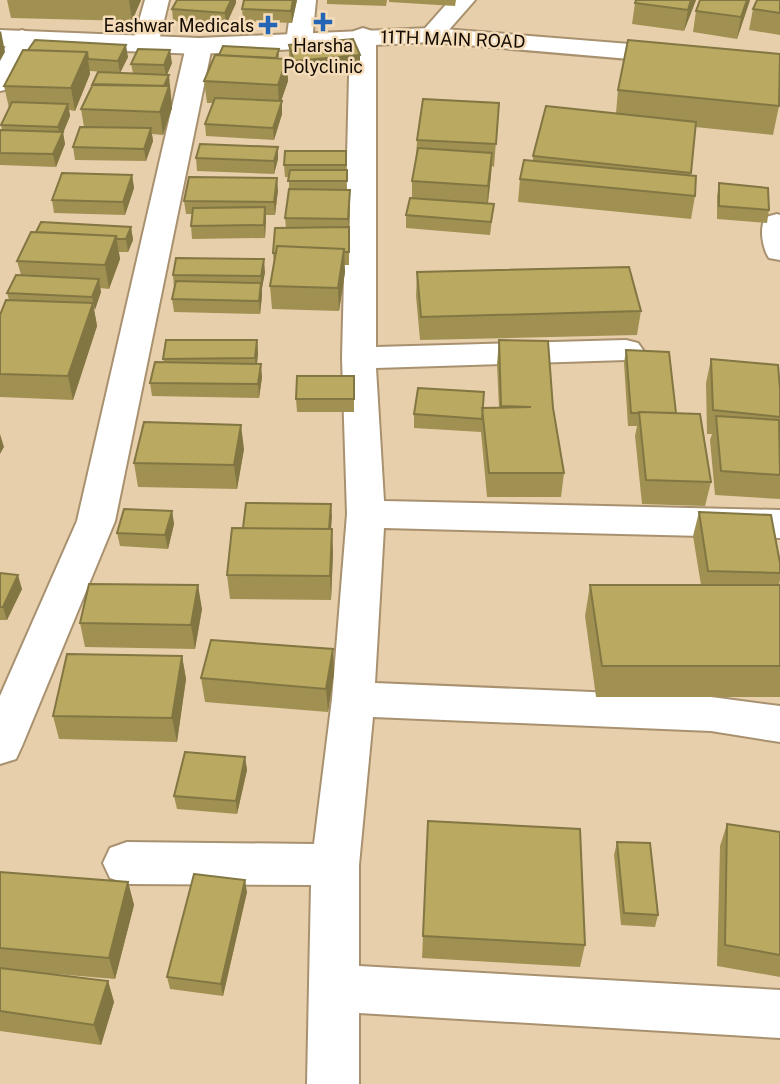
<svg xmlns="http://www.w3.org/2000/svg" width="780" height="1084" font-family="'Public Sans',sans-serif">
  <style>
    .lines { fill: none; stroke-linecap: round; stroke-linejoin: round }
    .minor-casing { stroke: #a8916f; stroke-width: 4 }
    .tertiary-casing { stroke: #a8916f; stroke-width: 4 }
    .minor { fill: #fff; fill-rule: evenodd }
    .tertiary { fill: #fff; fill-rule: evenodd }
    .wall { fill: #a09153 }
    .shaded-wall { fill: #827643 }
    .building { fill: #baa960; stroke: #827643; stroke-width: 2 }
    .poi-dot { fill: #2565b6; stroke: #f5dcb8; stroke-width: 2.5 }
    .labels { text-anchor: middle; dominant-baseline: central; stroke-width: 5; stroke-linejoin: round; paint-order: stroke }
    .far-poi-label { font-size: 18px; fill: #130a01; stroke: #f5dcb8; text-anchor: end }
    .far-street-label { font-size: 18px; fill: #130a01; stroke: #f5dcb8 }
  </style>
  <rect width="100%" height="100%" fill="#e8cfac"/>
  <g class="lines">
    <defs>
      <path id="minor" d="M145,0H169L158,45L154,50L145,53L136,50L132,45Z
        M292,0H316L312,42L308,47L299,50L290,47L286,42Z
        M450,0H475L440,40L431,42L422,40L419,35Z
        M363,28L372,31L376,36V347L626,340L638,343L643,350L638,357L626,360L376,368L384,501L780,510V538L384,528L375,683L711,697L780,706V742L711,731L373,717L359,865V966L780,990V1038L359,1013V1084H307L311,885L127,884L110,878L103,863L110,848L127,842L314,844L332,699L347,514L342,358L350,36L354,31Z
        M22,30L31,33L35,38L13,83L9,89L0,91V57L13,33Z
        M199,38L208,41L212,46L115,521L22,746L16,759L0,764V696L77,521L186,46L190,41Z
        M777,214L780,215V260L769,258C762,247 759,227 766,217Z"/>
      <path id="tertiary" d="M431,28L780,56V72L431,42L199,54L0,46V30L199,38Z"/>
    </defs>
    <use href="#minor" class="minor-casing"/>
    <use href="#tertiary" class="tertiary-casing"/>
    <use href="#minor" class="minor"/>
    <use href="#tertiary" class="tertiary"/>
  </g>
  <path class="wall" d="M7,0H141L132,21L11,18Z
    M177,0H236V3L226,25L173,21L172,9Z
    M244,0H297L292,23L243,21L242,9Z
    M327,0H387L386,6L327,4Z
    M389,0H456L455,6L389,2Z
    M696,0L684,31L632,24L635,3Z
    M750,0L737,39L693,32L696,11Z
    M780,0V35L749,30L753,9Z
    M289,45L360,67L295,73L289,57Z
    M279,49V58L287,59L288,81L281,101L282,114L274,140L206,136L205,124L213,103H207L204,81L219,55Z
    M23,50L128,57L120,73L90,71V74L75,111L69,110L70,116L63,133L65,144L56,167L0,165V130H2L1,125L9,108L4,86Z
    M172,63L167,75L170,87L172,108L163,135L152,134L153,141L146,161L75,160L73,147L84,127L81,109L133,73L131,64Z
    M618,90L779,106L773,135L695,127L690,176L695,196L691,219L518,202L520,179L533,161V156L616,113Z
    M499,103L494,167L492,166L488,204H494L490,235L406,228V215L412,198V181L416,159L417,140Z
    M278,147V159L274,174L197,171L196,158Z
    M346,151L347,190H350L349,265H344L345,272L339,311L272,309L270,286L274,263L273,253L286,228L285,218L289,190V177H285L284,165Z
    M132,175L134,188L125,215L54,213L52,200Z
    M719,183L769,210L767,223L717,219V196Z
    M278,190L275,215H266L265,238L192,239L191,226L192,214H186L184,201Z
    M131,227L133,240L128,252H119L120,259L109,289L100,288L101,292L94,310L97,326L73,400L0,397V315L9,300L7,293L21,275L17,261Z
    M265,272L262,288V296L260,314L174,312L172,299L174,288L173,275Z
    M417,272L641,311L637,335L420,340L416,296Z
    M257,340L258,353L257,364L262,377L259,398L152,396L150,383L164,362L163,359Z
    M499,340L553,408L564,473L561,497H487L481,432L414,428V414L499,408L497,364Z
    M626,350L676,413L711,482L705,506L642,504L635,436L637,426H628L624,363Z
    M711,359L780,389V499L715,495L710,440L712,434H707L706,383Z
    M354,376V412H297L296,399Z
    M244,449L237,489L138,487L134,463Z
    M331,504V529L333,553L331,600L230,599L227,575L243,528Z
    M172,511L174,524L168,549L120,546L117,533Z
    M699,512L780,563V580L779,585H780V697H596L585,616L590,585H701L693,536Z
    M0,573L22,589L7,620H0Z
    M202,609L195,649L85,647L80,623Z
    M333,649L334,673L328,712L205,702L201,678Z
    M182,656L186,679L177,742L59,739L53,716Z
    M245,757L247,770L237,814L177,809L174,796Z
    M428,821L585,945L580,967L422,958Z
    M727,824L780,832V977L717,966L720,846Z
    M617,842L658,915L655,927L621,925L614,855Z
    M0,872L128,882L134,905L115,979L32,972L108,981L114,1002L101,1045L0,1031Z
    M247,892L223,996L170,989L167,977Z"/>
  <path class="shaded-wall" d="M129,0H141L132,21Z
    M231,0H236V3L226,25L225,13Z
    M293,0H297L292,23L291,11Z
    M691,0H696L684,31L688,10Z
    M747,0H750L737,39L741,17Z
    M1,31L5,52L0,61V32Z
    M126,45L128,57L120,73L118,61Z
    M170,50L172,63L166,77L164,65Z
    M87,52L90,74L75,111L71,88Z
    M360,55V67L295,73L294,61Z
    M287,59L288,81L279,107L278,85Z
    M169,75L172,108L163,135L160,112L164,87Z
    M282,101V114L274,140L273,128Z
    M68,104L70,116L63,133L65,144L56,167L53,154L60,139L58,127Z
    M151,128L153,141L146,161L144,149Z
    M278,147V159L274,174V161Z
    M492,153L491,175L487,209L488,186Z
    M132,175L134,188L125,215L123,202Z
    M277,178L278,190L275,215L274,202Z
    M350,190V203L349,232L348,219Z
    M265,207L266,220L265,238L264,225Z
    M131,227L133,240L128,252L126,239Z
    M116,236L120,259L109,289L105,265Z
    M344,249L345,272L339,311L338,288Z
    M264,259L265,272L262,288V296L260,314L259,301L261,283V276Z
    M99,279L101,292L95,310L92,297Z
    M93,303L97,326L73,400L68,376Z
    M257,340L258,353L256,372L255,358Z
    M261,364L262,377L259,398L258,384Z
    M241,425L244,449L237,489L234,465Z
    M0,434L4,447L0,454Z
    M331,504L332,517L330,543L329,529Z
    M172,511L174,524L168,549L165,535Z
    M332,529L333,553L331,600L330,576Z
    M18,575L22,589L7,620L3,607Z
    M198,585L202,609L195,649L191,625Z
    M333,649L334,673L328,712L326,689Z
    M182,656L186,679L177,742L172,718Z
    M245,757L247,770L237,814L236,801Z
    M245,880L247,892L223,996L221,984Z
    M128,882L134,905L115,979L109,958Z
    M108,981L114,1002L101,1045L94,1025Z"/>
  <path class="building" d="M177,0H231L225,13L172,9Z
    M244,0H293L291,11L242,9Z
    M636,0H691L688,10L635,3Z
    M700,0H747L741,17L696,11Z
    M757,0H780V13L753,9Z
    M353,39L360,55L294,61L289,45Z
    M35,40L126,45L118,61L88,59L87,52L28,50Z
    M628,40L780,54L779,106L618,90Z
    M223,46L279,49L276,58L219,55Z
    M138,49L170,50L164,65L131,64Z
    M23,50L87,52L71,88L4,86Z
    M215,55L287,59L278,85L204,81Z
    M98,72L169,75L164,86L92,85Z
    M93,84L169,86L160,112L81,109Z
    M215,98L282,101L273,128L205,124Z
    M423,99L499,103L496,144L417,140Z
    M12,102L68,104L58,127L1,125Z
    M546,106L696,122L691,173L533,156Z
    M80,127L151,128L144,149L73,147Z
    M0,130L63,132L53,154L0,153Z
    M200,144L278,147L274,161L196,158Z
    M418,148L492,153L488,186L412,181Z
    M285,151H346V165H284Z
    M524,160L696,176L695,196L520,179Z
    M290,170H347V181H288Z
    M62,173L132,175L123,202L52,200Z
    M189,177L277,178L274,202L184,201Z
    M719,183L768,188L769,210L719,206Z
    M289,189L350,190L348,219L285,218Z
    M410,198L494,204L491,222L406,215Z
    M265,207L264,225L191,226L193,208Z
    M41,222L131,227L126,239H117L116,236L36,232Z
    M349,227V252H344V249L277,246L276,253H273L275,228Z
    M31,232L116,236L105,265L17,261Z
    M277,246L344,249L338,288L270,286Z
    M176,258L264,259L261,276L173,275Z
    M629,267L641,311L421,317L417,272Z
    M16,275L99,279L92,297L7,293Z
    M176,281L261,283L259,301L172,299Z
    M6,300L93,303L68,376L0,374V315Z
    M166,340H257L255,358L163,359Z
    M499,340L548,341L553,408L564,473H489L482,408L531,407L501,406Z
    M626,350L669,352L676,413L639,412V413H631Z
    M711,359L778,365L780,389V417L713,410Z
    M155,362L261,364L258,384L150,383Z
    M297,376H354V399H296Z
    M418,388L484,392L482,419L414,414Z
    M639,412L700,414L711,482L646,480Z
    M716,416L779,420L780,475L721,471Z
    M144,422L241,425L234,465L134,463Z
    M246,503L331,504L329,529L243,528Z
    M124,509L172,511L165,535L117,533Z
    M699,512L771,515L780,563V573L708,571Z
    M232,528L332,529L330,576L227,575Z
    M0,573L18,575L3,607H0Z
    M89,584L198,585L191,625L80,623Z
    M590,585H780V666H602Z
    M211,640L333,649L326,689L201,678Z
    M67,654L182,656L172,718L53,716Z
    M185,752L245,757L236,801L174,796Z
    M428,821L580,829L585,945L423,936Z
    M727,824L780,832V955L725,945Z
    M617,842L650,843L658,915L624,913Z
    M0,872L128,882L109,958L0,948Z
    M194,874L245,880L221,984L167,977Z
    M0,968L108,981L94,1025L0,1011Z"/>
  <g class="poi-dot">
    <path d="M319.5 11.5h7v7h7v7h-7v7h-7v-7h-7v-7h7z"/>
    <path d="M264.5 14.5h7v7h7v7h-7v7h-7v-7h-7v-7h7z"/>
  </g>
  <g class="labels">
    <g class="far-poi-label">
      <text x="254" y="25">Eashwar Medicals</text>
      <text x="323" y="45" text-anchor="middle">Harsha<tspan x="323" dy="21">Polyclinic</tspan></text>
    </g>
    <g class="far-street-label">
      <text transform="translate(453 39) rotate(2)">11TH MAIN ROAD</text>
    </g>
  </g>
</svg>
